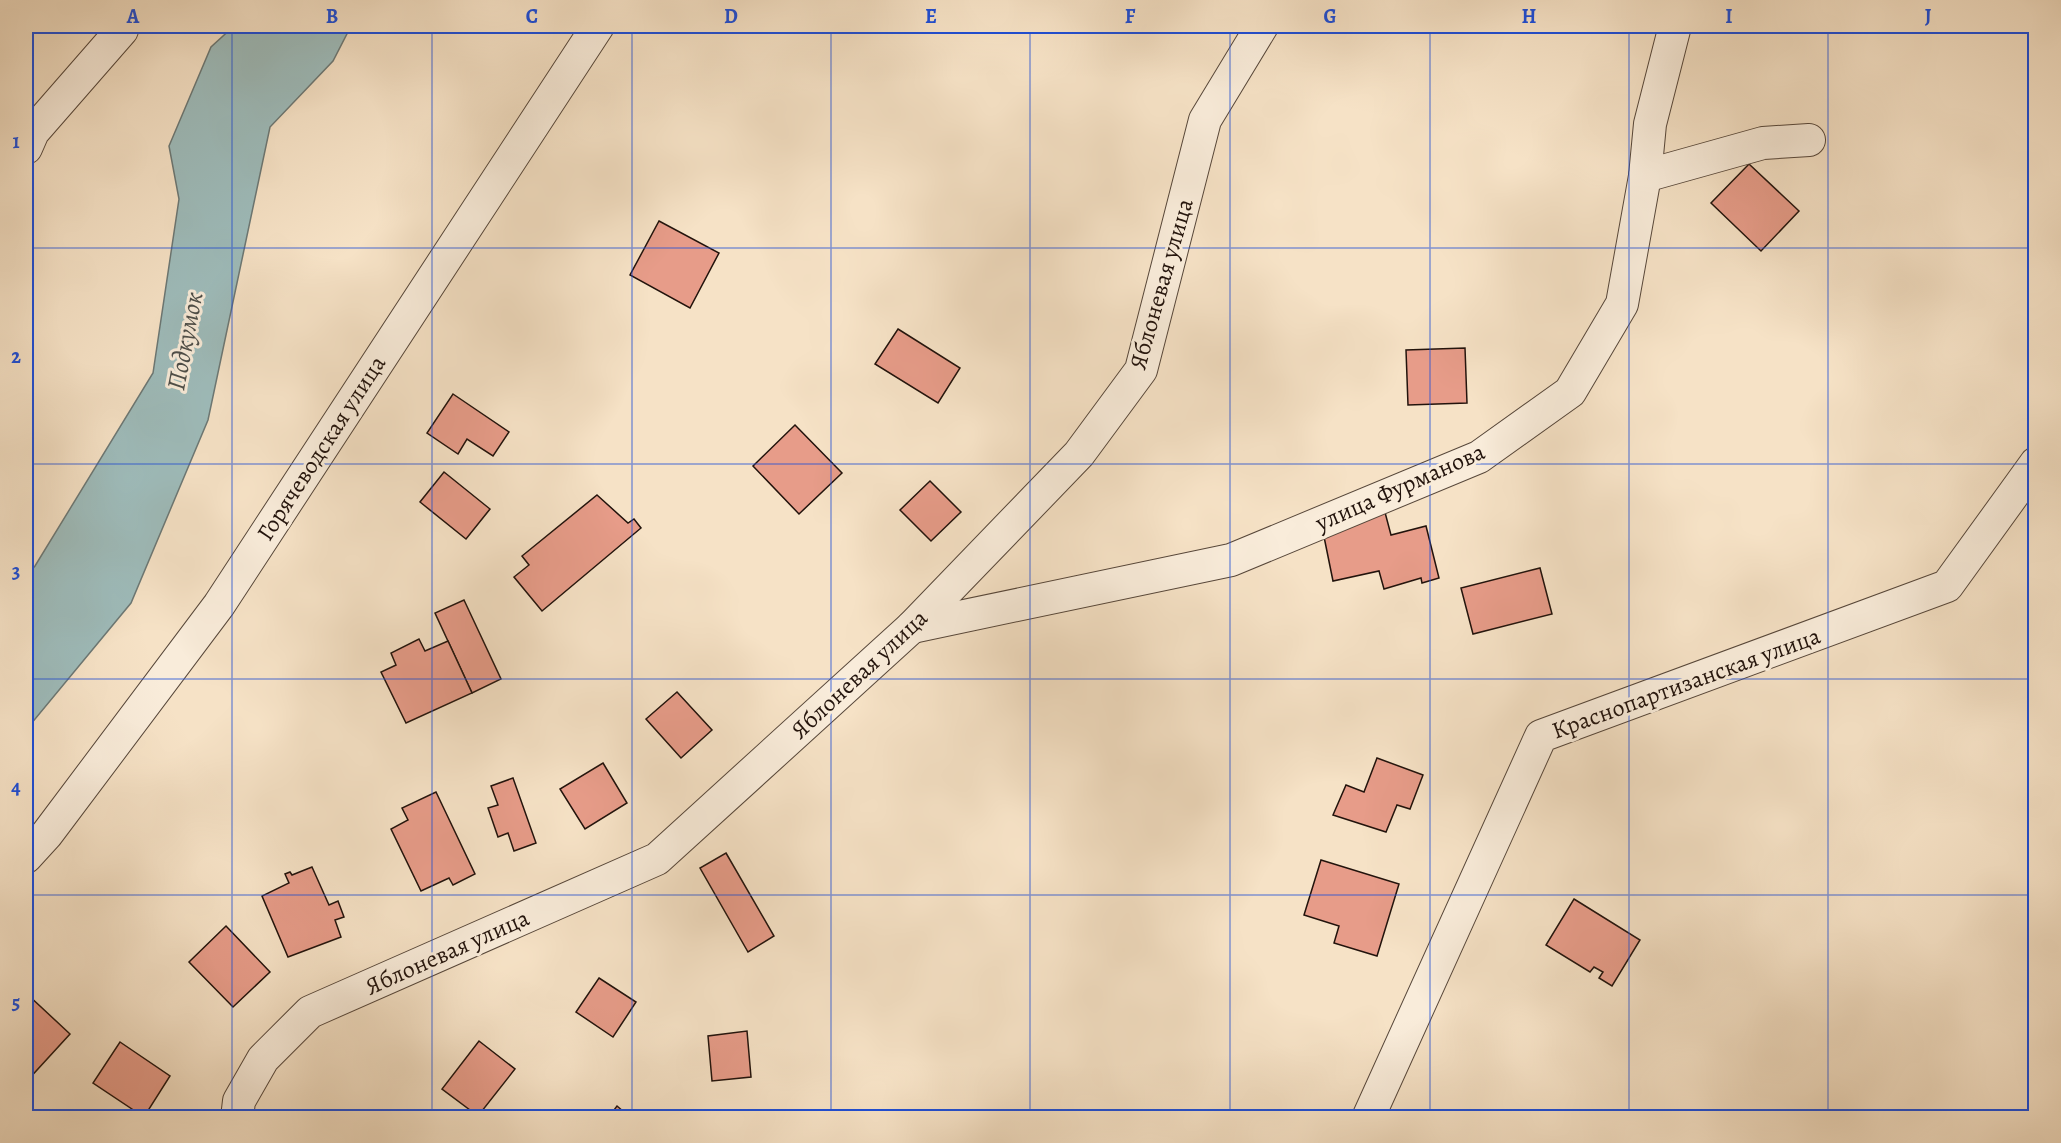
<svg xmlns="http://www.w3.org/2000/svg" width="2061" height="1143" viewBox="0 0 2061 1143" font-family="Alegreya,serif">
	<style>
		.water { fill: #9ebcbb; stroke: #6c7875; stroke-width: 1.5 }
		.building { fill: #e79c89; stroke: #22130c; stroke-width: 1.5 }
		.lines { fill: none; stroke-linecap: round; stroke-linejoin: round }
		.street-casing { stroke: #57473a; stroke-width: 34 }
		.street { stroke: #f9ecda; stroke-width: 32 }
		.grid { fill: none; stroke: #1d4ed8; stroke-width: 1.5; stroke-opacity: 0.55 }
		.labels { text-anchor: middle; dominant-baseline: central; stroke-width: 6; stroke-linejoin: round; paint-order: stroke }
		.street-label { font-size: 24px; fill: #22130c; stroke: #f9ecda }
		.water-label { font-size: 26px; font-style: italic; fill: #4d4e49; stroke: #f9ecda }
		.neatline { fill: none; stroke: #1d4ed8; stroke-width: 2 }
		.grid-label { font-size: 20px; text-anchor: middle; font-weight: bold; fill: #1d4ed8 }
	</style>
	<rect width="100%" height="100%" fill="#f6e2c6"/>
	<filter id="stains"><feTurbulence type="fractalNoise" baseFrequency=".00333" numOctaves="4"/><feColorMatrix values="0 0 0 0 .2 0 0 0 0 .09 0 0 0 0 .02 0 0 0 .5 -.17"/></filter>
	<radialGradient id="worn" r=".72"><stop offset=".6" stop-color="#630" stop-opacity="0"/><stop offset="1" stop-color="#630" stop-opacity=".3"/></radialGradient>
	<path class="water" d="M 234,26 L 351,26 L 333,61 L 270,127 L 208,420 L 131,603 L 26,730 L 26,576 L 35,566 L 153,373 L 179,199 L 169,146 L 211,47 Z"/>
	<g class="building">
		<path d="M 1749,164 L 1799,211 L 1761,251 L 1711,203 Z"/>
		<path d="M 659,221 L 719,253 L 690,308 L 630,275 Z"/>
		<path d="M 898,329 L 960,368 L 938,403 L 875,364 Z"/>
		<path d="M 1465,348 L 1467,403 L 1408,405 L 1406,350 Z"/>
		<path d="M 453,394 L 509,432 L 493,456 L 467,439 L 458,454 L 427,433 Z"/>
		<path d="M 795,425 L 842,473 L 799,514 L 753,466 Z"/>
		<path d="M 444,472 L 490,509 L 466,539 L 420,502 Z"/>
		<path d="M 930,481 L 961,512 L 931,541 L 900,510 Z"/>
		<path d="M 597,495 L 628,523 L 634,519 L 641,528 L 542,611 L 514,577 L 529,565 L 522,556 Z"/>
		<path d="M 1382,501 L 1391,535 L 1426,526 L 1439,578 L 1422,583 L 1421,578 L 1384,589 L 1379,571 L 1333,581 L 1320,517 Z"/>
		<path d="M 1540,568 L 1552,614 L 1473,634 L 1461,588 Z"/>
		<path d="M 464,600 L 501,679 L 472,693 L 435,613 Z"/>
		<path d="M 419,639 L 425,651 L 448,641 L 472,693 L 406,723 L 381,672 L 396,665 L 391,653 Z"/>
		<path d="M 677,692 L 712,730 L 681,758 L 646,719 Z"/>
		<path d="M 1377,758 L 1423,775 L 1410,809 L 1397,805 L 1386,832 L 1333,815 L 1346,785 L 1364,792 Z"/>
		<path d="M 603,763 L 627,803 L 585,829 L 560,789 Z"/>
		<path d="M 513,778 L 536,843 L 514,851 L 508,833 L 498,837 L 488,808 L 498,805 L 491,786 Z"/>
		<path d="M 436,792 L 475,874 L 453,885 L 449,878 L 421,891 L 391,829 L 408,820 L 402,808 Z"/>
		<path d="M 726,853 L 774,936 L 748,952 L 700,868 Z"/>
		<path d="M 1321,860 L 1399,884 L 1377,956 L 1334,943 L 1339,926 L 1304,915 Z"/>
		<path d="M 312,867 L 329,905 L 338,901 L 344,917 L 335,920 L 341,937 L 288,957 L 262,896 L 289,883 L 285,874 L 290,872 L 292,875 Z"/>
		<path d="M 1574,899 L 1640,940 L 1612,986 L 1599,978 L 1603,972 L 1594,967 L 1590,972 L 1546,945 Z"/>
		<path d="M 226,926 L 270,972 L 233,1007 L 189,962 Z"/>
		<path d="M 599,978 L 636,1002 L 613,1037 L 576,1012 Z"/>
		<path d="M 26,993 L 70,1034 L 26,1082 Z"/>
		<path d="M 747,1031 L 751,1077 L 712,1081 L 708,1036 Z"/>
		<path d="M 479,1041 L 515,1069 L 478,1116 L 442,1089 Z"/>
		<path d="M 120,1042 L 170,1076 L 144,1117 L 93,1083 Z"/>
		<path d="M 617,1106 L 631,1118 L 608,1118 Z"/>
	</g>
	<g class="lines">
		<defs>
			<g id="street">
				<path d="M 26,148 L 33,132 L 122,30 L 123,26"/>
				<path d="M 1645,176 L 1763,143 L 1809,140"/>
				<path d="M 912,627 L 1231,560 L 1479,457 L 1570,392 L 1622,304 L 1645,176 L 1650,124 L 1675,26"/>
				<path d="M 26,857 L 47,834 L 219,605 L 598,26"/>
				<path d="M 237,1118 L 239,1101 L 263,1059 L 310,1012 L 657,859 L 912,627 L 1079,454 L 1141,370 L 1205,120 L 1262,26"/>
				<path d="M 1368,1118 L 1541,736 L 1947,586 L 2036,463"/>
			</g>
		</defs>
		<use href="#street" class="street-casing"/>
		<use href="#street" class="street"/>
	</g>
	<path class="grid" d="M 232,26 L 232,1118M 432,26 L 432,1118M 632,26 L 632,1118M 831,26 L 831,1118M 1030,26 L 1030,1118M 1230,26 L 1230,1118M 1430,26 L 1430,1118M 1629,26 L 1629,1118M 1828,26 L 1828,1118M 26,248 L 2036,248M 26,464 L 2036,464M 26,679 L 2036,679M 26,895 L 2036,895"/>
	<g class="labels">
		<g class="street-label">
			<text transform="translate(1161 284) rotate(-74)">Яблоневая улица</text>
			<text transform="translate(321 448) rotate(-57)">Горячеводская улица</text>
			<text transform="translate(1400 487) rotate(-24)">улица Фурманова</text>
			<text transform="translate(859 674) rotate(-43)">Яблоневая улица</text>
			<text transform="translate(1686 683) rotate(-20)">Краснопартизанская улица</text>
			<text transform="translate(447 952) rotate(-24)">Яблоневая улица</text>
		</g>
		<g class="water-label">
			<text transform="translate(185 341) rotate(-79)">Подкумок</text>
		</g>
	</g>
	<rect width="2061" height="1143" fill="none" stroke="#f6e2c6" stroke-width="66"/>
	<rect x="33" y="33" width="1995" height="1077" class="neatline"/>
	<g class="grid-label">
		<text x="133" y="23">A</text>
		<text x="332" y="23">B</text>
		<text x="532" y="23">C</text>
		<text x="731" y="23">D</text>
		<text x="931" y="23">E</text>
		<text x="1130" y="23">F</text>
		<text x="1330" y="23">G</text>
		<text x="1529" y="23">H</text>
		<text x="1729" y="23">I</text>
		<text x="1928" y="23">J</text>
		<text x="16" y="148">1</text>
		<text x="16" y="363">2</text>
		<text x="16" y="578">3</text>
		<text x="16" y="794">4</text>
		<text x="16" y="1009">5</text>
	</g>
	<rect width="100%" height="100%" filter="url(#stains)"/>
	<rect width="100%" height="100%" fill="url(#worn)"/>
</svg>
